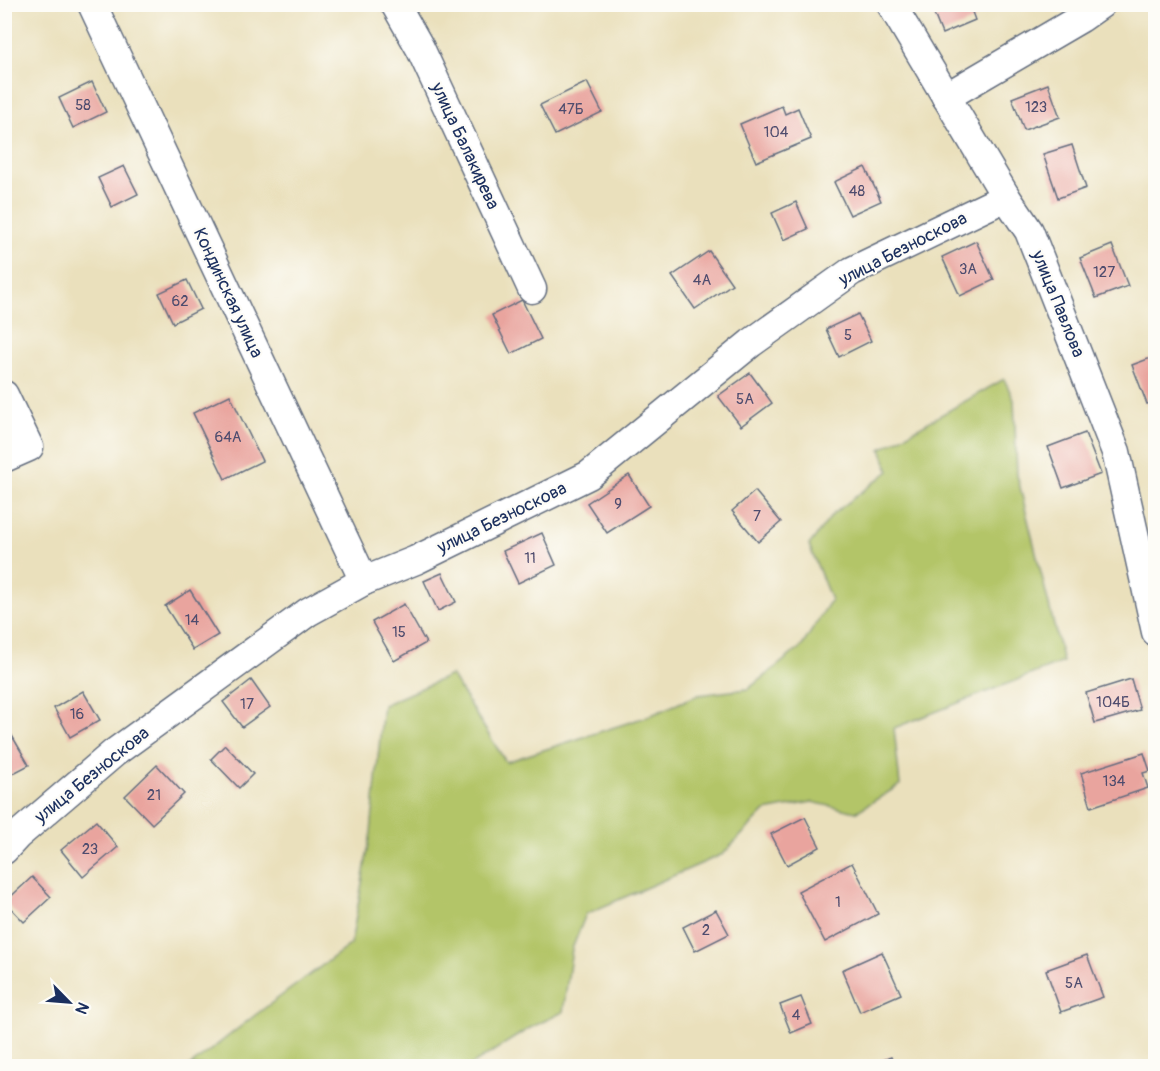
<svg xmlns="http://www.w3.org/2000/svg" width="1160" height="1071" viewBox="0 0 1160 1071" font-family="Pangolin,sans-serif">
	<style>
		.green { fill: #b3c568; stroke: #677a63; stroke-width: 1.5 }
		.building { fill: #e9a49e }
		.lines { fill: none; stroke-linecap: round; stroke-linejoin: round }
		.street-casing { stroke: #636d7f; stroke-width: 31 }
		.street { stroke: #fff; stroke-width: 28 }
		.labels { text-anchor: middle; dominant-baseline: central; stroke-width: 4.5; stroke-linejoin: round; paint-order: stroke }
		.number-label { font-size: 15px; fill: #4e4c6e }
		.street-label { font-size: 18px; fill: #1b2f5e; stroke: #fdfcf7 }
	</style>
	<rect width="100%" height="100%" fill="#fdfcf7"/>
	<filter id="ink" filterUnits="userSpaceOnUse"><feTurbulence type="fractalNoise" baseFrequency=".0167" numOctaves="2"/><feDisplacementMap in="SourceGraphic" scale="12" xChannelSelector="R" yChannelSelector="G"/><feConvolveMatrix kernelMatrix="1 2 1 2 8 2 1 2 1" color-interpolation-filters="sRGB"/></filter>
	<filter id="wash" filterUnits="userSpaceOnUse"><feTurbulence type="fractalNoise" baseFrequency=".008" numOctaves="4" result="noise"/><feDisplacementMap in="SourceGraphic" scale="24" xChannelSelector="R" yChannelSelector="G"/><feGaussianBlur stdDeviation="1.35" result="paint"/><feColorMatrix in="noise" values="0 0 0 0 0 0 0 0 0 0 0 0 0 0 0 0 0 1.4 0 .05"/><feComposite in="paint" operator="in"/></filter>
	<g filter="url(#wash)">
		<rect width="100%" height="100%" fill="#eae0bc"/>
		<path class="green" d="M 1004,379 L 1014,400 L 1017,475 L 1063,662 L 894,728 L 900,785 L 856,812 L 812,802 L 765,811 L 723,854 L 586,914 L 572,949 L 563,1012 L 528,1029 L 470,1066 L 190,1066 L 254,1016 L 351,944 L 371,833 L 383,705 L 451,675 L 506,762 L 649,716 L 698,695 L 748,689 L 802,646 L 831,600 L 809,545 L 833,514 L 889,471 L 881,449 Z"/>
		<g id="blocks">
			<g class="building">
				<path d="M 930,4 L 969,4 L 975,20 L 942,34 Z"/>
				<path d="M 92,82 L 106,112 L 73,128 L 59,98 Z"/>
				<path d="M 587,82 L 602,112 L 555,135 L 540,105 Z"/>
				<path d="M 1048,84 L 1060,117 L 1024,130 L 1012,98 Z"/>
				<path d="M 782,106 L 785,114 L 798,108 L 811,139 L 756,162 L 740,124 Z"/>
				<path d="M 1072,145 L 1086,188 L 1058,198 L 1043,154 Z"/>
				<path d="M 124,166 L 138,194 L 112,207 L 98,178 Z"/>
				<path d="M 865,167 L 881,201 L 850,215 L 834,182 Z"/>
				<path d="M 796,202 L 808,229 L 784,240 L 772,213 Z"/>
				<path d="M 976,241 L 994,280 L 960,296 L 942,257 Z"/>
				<path d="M 1112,245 L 1128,286 L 1096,298 L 1080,258 Z"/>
				<path d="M 709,251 L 732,284 L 695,309 L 672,276 Z"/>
				<path d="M 187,280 L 201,309 L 173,323 L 159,293 Z"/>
				<path d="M 522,300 L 541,339 L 511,354 L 492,315 Z"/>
				<path d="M 858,314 L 871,341 L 839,357 L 826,329 Z"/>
				<path d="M 1156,356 L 1156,401 L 1147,404 L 1132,365 Z"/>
				<path d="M 750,373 L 772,403 L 741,426 L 718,396 Z"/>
				<path d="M 230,395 L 262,461 L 225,479 L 193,413 Z"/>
				<path d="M 1085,433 L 1101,474 L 1063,488 L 1048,447 Z"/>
				<path d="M 629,475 L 649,506 L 607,533 L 587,503 Z"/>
				<path d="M 755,491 L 781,522 L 758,542 L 732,511 Z"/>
				<path d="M 542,533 L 556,565 L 518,583 L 503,551 Z"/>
				<path d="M 442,573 L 456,602 L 438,611 L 424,581 Z"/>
				<path d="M 190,590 L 218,635 L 193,650 L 165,606 Z"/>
				<path d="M 404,604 L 426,643 L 394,661 L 372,622 Z"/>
				<path d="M 1131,679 L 1140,710 L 1095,723 L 1086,693 Z"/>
				<path d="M 251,680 L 270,707 L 242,727 L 223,702 Z"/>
				<path d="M 83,691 L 100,720 L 70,737 L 54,708 Z"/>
				<path d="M 4,722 L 29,765 L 4,778 Z"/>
				<path d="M 225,745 L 253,774 L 239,788 L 211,759 Z"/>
				<path d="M 1144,753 L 1150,771 L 1143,773 L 1148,788 L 1091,807 L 1081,773 Z"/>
				<path d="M 157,765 L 184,794 L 152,824 L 125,796 Z"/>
				<path d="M 805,817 L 820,847 L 787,865 L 771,834 Z"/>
				<path d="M 96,821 L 118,847 L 83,877 L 61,850 Z"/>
				<path d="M 852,863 L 878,914 L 825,942 L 798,891 Z"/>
				<path d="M 32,877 L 51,897 L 24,922 L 5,902 Z"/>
				<path d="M 716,910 L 729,934 L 695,951 L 683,927 Z"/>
				<path d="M 882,952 L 901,994 L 860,1012 L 842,970 Z"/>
				<path d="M 1087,955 L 1103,997 L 1061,1012 L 1046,970 Z"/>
				<path d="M 801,997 L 812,1024 L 791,1033 L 780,1005 Z"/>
				<path d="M 891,1057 L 895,1066 L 867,1066 Z"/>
			</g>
		</g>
	</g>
	<g filter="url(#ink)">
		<use href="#blocks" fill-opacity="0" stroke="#636d7f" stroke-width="1.5"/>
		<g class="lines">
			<defs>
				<g id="street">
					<path d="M 92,4 L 364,581"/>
					<path d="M 395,4 L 420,48 L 532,289"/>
					<path d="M 891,4 L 1006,197 L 1029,231 L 1116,452 L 1156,632"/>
					<path d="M 946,97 L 1081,18 L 1101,4"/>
					<path d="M 4,395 L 29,447 L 4,458"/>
					<path d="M 4,850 L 18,835 L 114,753 L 308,612 L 364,581 L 416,560 L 589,475 L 751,343 L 852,271 L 1006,197"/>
				</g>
			</defs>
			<use href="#street" class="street-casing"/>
			<use href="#street" class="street"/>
		</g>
	</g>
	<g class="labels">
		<g class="number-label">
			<text x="83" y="105">58</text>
			<text x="1036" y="107">123</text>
			<text x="571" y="109">47Б</text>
			<text x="776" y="132">104</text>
			<text x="857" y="191">48</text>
			<text x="968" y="269">3А</text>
			<text x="1104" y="272">127</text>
			<text x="702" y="280">4А</text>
			<text x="180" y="301">62</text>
			<text x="848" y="335">5</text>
			<text x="745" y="399">5А</text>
			<text x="228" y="437">64А</text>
			<text x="618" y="504">9</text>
			<text x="757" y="516">7</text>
			<text x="530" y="558">11</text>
			<text x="192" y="620">14</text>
			<text x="399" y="632">15</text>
			<text x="1113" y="702">104Б</text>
			<text x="247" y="704">17</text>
			<text x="77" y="714">16</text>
			<text x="1114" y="781">134</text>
			<text x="154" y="795">21</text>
			<text x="90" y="849">23</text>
			<text x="838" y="902">1</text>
			<text x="706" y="930">2</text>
			<text x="1074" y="983">5А</text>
			<text x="796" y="1015">4</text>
		</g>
		<g class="street-label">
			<text transform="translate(465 146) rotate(65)">улица Балакирева</text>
			<text transform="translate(903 249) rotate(-27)">улица Безноскова</text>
			<text transform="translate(228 293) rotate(65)">Кондинская улица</text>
			<text transform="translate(1058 304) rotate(68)">улица Павлова</text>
			<text transform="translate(502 518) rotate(-26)">улица Безноскова</text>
			<text transform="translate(92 775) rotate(-39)">улица Безноскова</text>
		</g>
	</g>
	<rect width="1160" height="1071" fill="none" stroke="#fdfcf7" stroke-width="24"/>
	<g transform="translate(69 1002) rotate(115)" stroke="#fdfcf7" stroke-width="4.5" paint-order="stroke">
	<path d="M0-4.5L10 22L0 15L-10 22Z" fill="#1b2f5e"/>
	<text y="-9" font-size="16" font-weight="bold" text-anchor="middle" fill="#1b2f5e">N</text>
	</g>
</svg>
